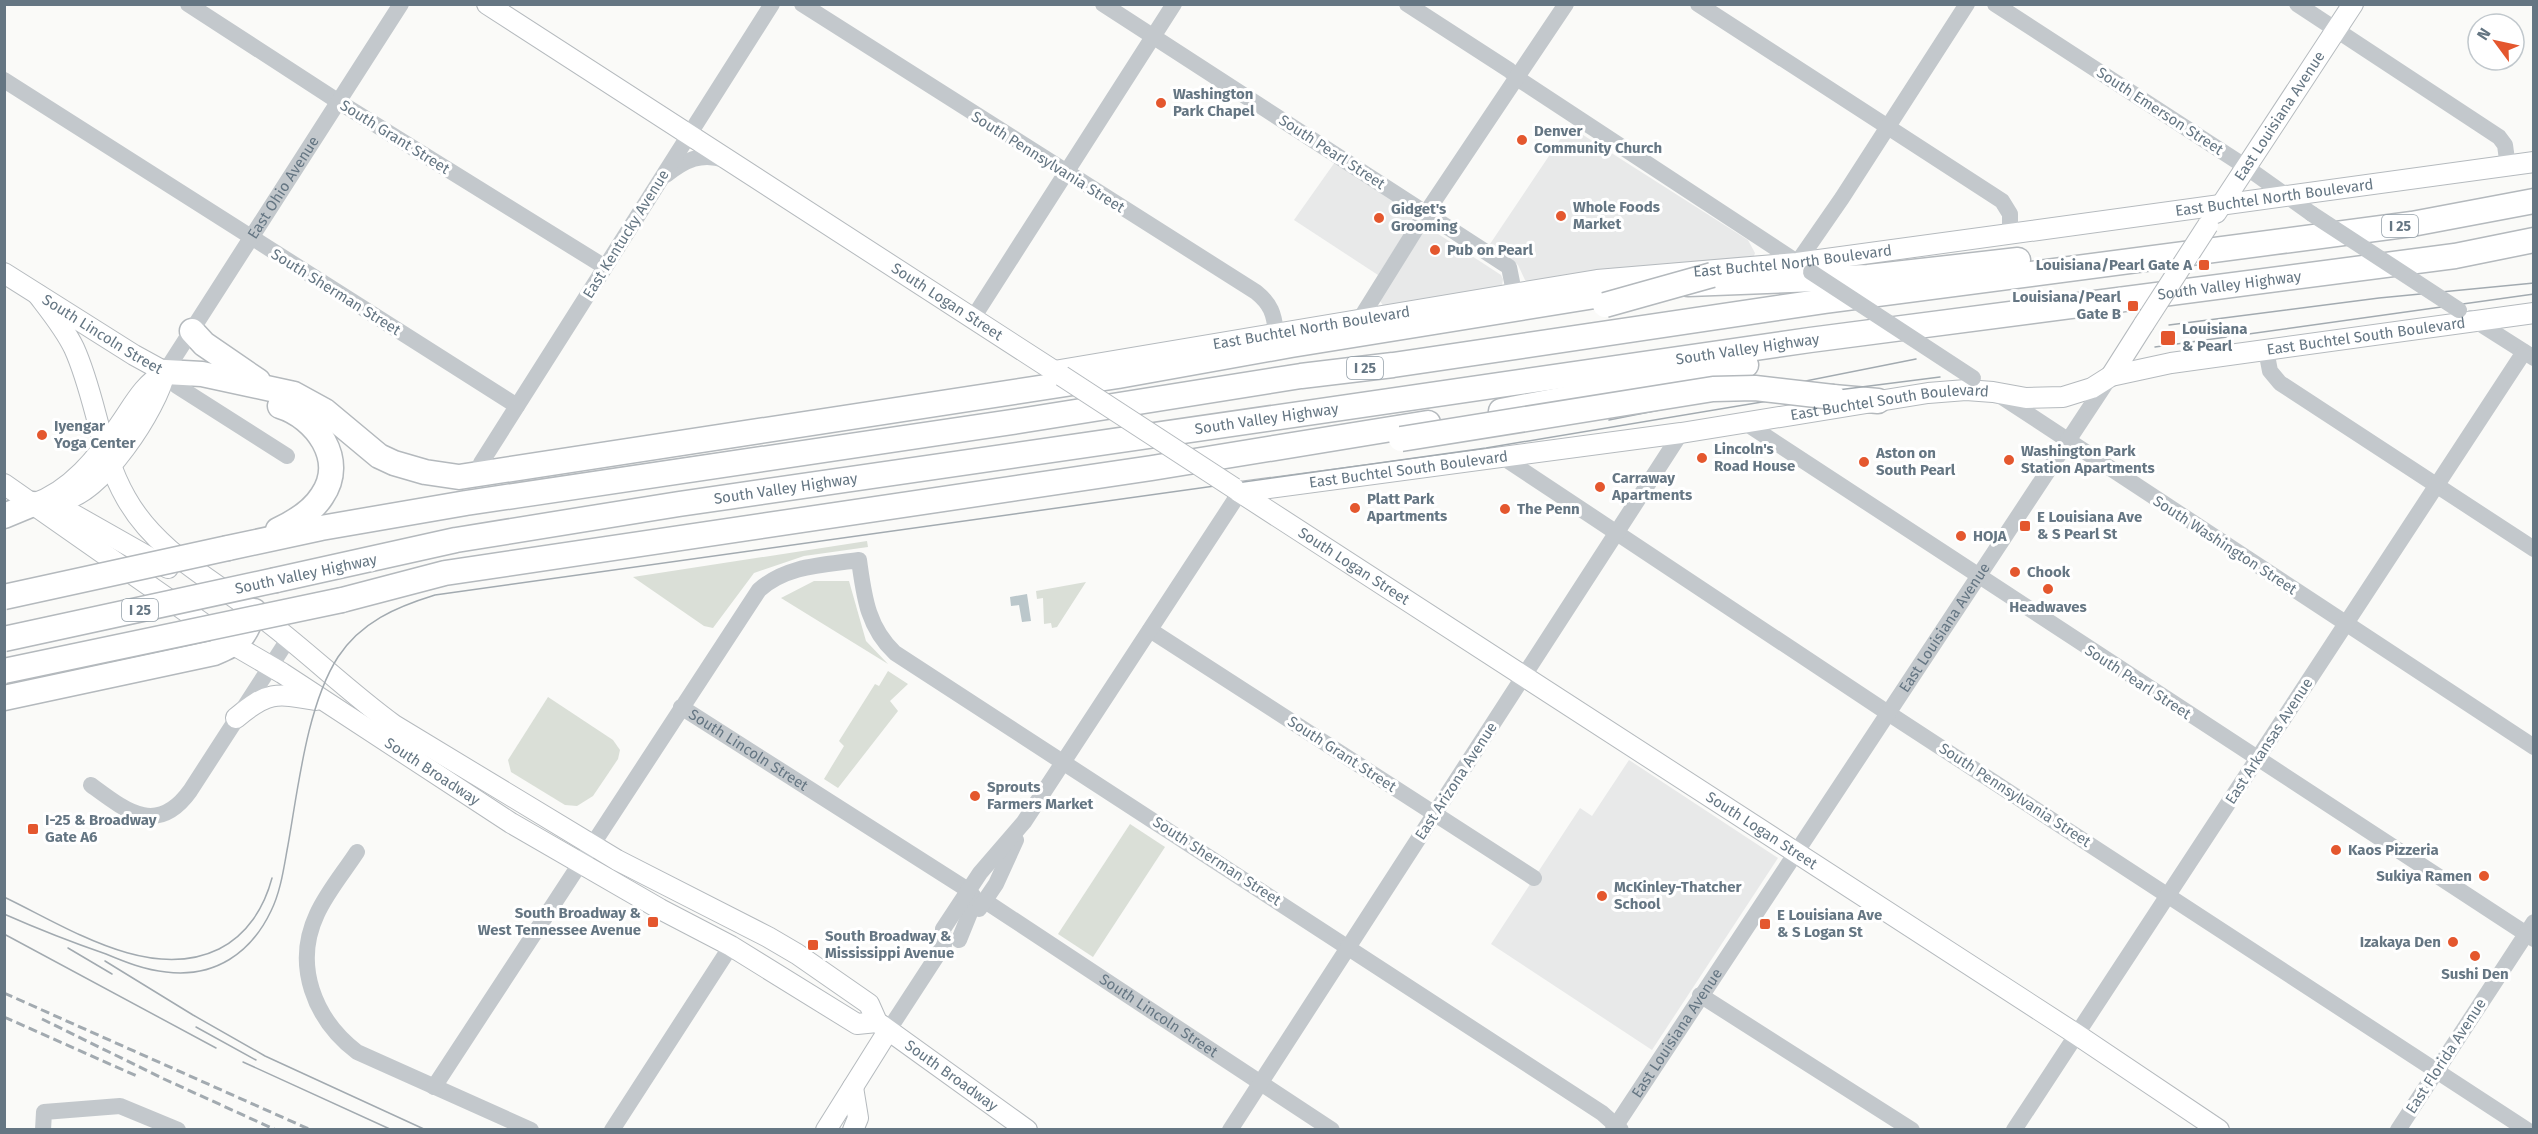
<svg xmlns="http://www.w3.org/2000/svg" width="2538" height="1134" viewBox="0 0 2538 1134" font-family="'Fira Sans',sans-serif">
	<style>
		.built { fill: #e8e9e9 }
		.green { fill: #dadfd7 }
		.water { fill: #bbc7cb }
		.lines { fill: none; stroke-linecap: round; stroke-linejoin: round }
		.major-casing { stroke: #b5babe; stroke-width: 22 }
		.highway-casing { stroke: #b4b9bd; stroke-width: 27 }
		.minor { stroke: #c3c8cc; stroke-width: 16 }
		.major { stroke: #fff; stroke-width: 20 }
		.highway { stroke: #fff; stroke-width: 24 }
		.tram { stroke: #a2aab0; stroke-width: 1.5 }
		.rail { stroke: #a2aab0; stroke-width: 3; stroke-dasharray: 9 4.5; stroke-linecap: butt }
		.major-bridge-casing { stroke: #b5babe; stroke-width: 22; stroke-linecap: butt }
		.highway-bridge-casing { stroke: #b4b9bd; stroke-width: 27; stroke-linecap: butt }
		.minor-bridge { stroke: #c3c8cc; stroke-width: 16 }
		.major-bridge { stroke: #fff; stroke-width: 20 }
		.highway-bridge { stroke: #fff; stroke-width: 24 }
		.poi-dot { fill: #e4572e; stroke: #fff; stroke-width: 2 }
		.labels { text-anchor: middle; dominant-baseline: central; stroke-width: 6; stroke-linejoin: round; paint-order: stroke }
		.shield { fill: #fff; stroke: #939fa8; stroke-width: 1.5 }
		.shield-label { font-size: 14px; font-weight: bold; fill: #657683 }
		.poi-label { font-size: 15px; font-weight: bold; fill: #657683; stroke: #fff; text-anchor: start }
		.street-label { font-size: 15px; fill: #657683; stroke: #fff }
	</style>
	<rect width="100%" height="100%" fill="#fafaf8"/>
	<g class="built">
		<path d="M 1569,126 L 1748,240 L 1755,253 L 1753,259 L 1531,283 L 1525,280 L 1518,265 L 1490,244 Z"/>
		<path d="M 1335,162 L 1408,210 L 1412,217 L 1413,220 L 1378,275 L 1294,220 Z"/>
		<path d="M 1428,230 L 1432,230 L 1501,275 L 1503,279 L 1502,286 L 1384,307 L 1380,301 L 1381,297 L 1423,233 Z"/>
		<path d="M 1629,760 L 1778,858 L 1652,1050 L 1491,944 L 1580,808 L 1592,816 Z"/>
	</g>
	<g class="green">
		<path d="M 867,541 L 868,547 L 804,556 L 754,573 L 713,628 L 704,626 L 633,577 Z"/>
		<path d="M 814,581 L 849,581 L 866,641 L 888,664 L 781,598 Z"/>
		<path d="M 1086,582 L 1057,627 L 1052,628 L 1051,623 L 1044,624 L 1043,598 L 1037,599 L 1036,591 Z"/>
		<path d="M 888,671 L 908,684 L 890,701 L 898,711 L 838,788 L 824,779 L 844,746 L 839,741 L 875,684 L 879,686 Z"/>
		<path d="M 548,697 L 613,740 L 620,750 L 618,759 L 593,796 L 577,806 L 565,805 L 511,772 L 508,760 Z"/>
		<path d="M 1130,824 L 1165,847 L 1093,957 L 1058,934 Z"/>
	</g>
	<path class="water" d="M 1027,594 L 1031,621 L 1022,622 L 1019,605 L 1011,606 L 1010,597 Z"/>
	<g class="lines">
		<defs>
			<g id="major">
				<path id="s5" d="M 487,4 L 1062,376"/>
				<path id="s6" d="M 2216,213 L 2353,4"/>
				<path id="s7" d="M 4,273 L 134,355 L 165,372"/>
				<path id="s8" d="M 38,295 C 51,312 65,329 74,348 C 96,396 99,451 126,498 C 158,555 218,582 268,622 C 311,655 350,693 394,725 L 617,860 L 768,937 L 797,954 L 869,1004 L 877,1022 L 1027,1130"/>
				<path id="s9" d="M 1054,371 L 1597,280 L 1797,263 L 2534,162"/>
				<path d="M 2111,376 L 2144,324"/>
				<path id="s10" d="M 4,484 L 234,645 L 282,673 L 511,823 L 660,909 L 731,946 L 857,1024 L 877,1022"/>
				<path id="s11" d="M 1238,491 L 2076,1034 L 2219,1130"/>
				<path id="s12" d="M 1240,492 L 1681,433 L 1928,393 L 1966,390 L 1993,392 L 2026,398 L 2063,397 L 2092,388 L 2111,376 L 2171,363 L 2534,313"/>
				<path d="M 61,500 C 100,497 158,407 165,372"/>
				<path d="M 33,504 C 71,491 98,457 120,424 C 134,404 143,385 165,372"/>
				<path d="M 39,505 L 71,513 L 168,568"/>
				<path d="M 236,718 C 268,691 276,693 316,700"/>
				<path d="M 826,1130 L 888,1031"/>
				<path d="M 853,1130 L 858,1118 L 853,1087"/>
			</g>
			<g id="highway">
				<path d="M 1688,284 L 1868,277 L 2018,260"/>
				<path d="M 192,331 L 204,344 L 258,381"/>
				<path d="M 165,372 L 202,374 L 294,394 L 325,411 L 379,456 L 394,463 L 425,472 L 459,477 L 1118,376 L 1291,345 L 1632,290"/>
				<path d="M 1833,397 L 1878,401"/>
				<path d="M 1501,411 L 1746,365"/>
				<path d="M 4,516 L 33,504"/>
				<path d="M 278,530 C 295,522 312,512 322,496 C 347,460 316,417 280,406"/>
				<path d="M 228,548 L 321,528 L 466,503 L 1025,420 L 1301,376 L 1393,365 L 1825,301 L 2412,224 L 2534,201"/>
				<path id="s13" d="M 276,580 L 456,540 L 679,504 L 1810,340 L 2455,256 L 2534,240"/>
				<path d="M 342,600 L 445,573 L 1152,468 L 1428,423"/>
				<path d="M 4,698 L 214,653 C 240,642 245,638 254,611"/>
			</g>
		</defs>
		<use href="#major" class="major-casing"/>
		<use href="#highway" class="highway-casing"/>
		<g class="minor">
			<path d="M 188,4 L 339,102 L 605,267"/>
			<path d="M 802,4 L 1256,292 C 1271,304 1274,314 1276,332"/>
			<path d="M 1103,4 L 1509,267 L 1514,292"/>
			<path d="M 1407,4 L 1509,70 L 1523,82 L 1803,266"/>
			<path d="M 1698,4 L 2002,201 L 2010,214 L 2010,232"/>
			<path d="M 1995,4 L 2246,167 L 2312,214"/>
			<path d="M 2297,4 L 2499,137 L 2505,145 L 2508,167"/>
			<path d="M 4,80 L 517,406"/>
			<path d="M 666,175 C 685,160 701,152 725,160"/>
			<path d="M 1797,263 L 1842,198 L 1967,4"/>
			<path d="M 973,318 L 1174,4"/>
			<path d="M 2471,318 L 2534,358"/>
			<path d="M 1360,319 L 1426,213 L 1566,4"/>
			<path d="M 2266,350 L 2270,371 L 2280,383 L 2534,549"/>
			<path d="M 1996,393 L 2534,747"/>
			<path d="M 1744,422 L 2534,939"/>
			<path id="s1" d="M 287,456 L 177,386 L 165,372 L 401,4"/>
			<path d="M 1504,458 L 1888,713 L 2527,1130"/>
			<path d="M 481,463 L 772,4"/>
			<path d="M 1150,630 L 1534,878"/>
			<path id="s2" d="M 681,707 L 968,890 L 974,897 L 974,903 L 959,940"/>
			<path d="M 91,785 C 125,810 157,837 190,791 L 289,638"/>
			<path d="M 357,852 C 344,872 327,892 317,914 C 293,965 314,1019 357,1052 L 531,1130"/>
			<path id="s3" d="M 985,901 L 1332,1130"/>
			<path d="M 979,909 L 996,884 L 1016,840"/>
			<path d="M 1700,995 L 1912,1130"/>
			<path d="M 888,1031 L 944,945 L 943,929 L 980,873 L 1024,822 L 1240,492"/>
			<path d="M 434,1087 L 759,590 C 787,565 824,565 859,560 C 864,595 867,627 895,653 L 1602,1113 L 1621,1130"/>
			<path d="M 43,1130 L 44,1112 L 120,1106 L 178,1130"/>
			<path d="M 612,1130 L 731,946"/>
			<path d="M 1230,1130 L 1681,433"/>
			<path id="s4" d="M 1613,1130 L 2110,377"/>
			<path d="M 2014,1130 L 2524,352"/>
			<path d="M 2398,1130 L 2534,922"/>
		</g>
		<use href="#major" class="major"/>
		<use href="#highway" class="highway"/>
		<g class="tram">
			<path d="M 2169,325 L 2379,298 L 2534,283"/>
			<path d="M 2155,347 L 2534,294"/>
			<path d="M 1609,420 L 1916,359"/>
			<path d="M 4,897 C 67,927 150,983 219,949 C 247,935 264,908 272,878"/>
			<path d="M 4,914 C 38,929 71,942 106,954 C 125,962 145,970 166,972 C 215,978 251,953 271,911 C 281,891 284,866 288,845 C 298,789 307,705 338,657 C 361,622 396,607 435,595 L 1486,448 L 1822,392 L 1940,377"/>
			<path d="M 4,934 L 216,1048"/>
			<path d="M 68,948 L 112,974"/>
			<path d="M 105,961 L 193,1015 L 265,1056 L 426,1130"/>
			<path d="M 196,1027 L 256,1060"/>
			<path d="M 243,1062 L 392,1130"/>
		</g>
		<g class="rail">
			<path d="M 4,993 L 311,1130"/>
			<path d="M 4,1017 L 139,1077"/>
			<path d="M 42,1019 L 164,1079 L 276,1130"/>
		</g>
		<defs>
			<g id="major-bridge">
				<path d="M 2144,324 L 2208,225"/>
				<path d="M 1062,376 L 1234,488"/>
			</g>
			<g id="highway-bridge">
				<path d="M 1605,305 L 1712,275"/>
				<path d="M 1401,439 L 1713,389 L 1755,388 L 1833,397"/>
				<path d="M 4,597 L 228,548"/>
				<path d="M 4,639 L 276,580"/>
				<path d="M 4,671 L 342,600"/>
			</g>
		</defs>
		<use href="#major-bridge" class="major-bridge-casing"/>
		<use href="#highway-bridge" class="highway-bridge-casing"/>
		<g class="minor-bridge">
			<path d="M 2312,214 L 2459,310"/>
			<path d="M 1811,272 L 1973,378"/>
		</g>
		<use href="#major-bridge" class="major-bridge"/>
		<use href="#highway-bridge" class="highway-bridge"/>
	</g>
	<g class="poi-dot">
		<circle cx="1161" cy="103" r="6"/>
		<circle cx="1522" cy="140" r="6"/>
		<circle cx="1561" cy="216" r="6"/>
		<circle cx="1379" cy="218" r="6"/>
		<circle cx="1435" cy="250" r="6"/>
		<rect x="2198" y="259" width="12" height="12" rx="3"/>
		<rect x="2127" y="300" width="12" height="12" rx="3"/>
		<rect x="2160" y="330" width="16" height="16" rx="3"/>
		<circle cx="42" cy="435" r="6"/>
		<circle cx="1702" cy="458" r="6"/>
		<circle cx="2009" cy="460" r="6"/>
		<circle cx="1864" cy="462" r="6"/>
		<circle cx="1600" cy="487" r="6"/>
		<circle cx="1355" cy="508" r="6"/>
		<circle cx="1505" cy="509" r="6"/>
		<rect x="2019" y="520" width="12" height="12" rx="3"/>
		<circle cx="1961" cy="536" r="6"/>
		<circle cx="2015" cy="572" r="6"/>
		<circle cx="2048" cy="589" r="6"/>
		<circle cx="975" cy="796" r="6"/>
		<rect x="27" y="823" width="12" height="12" rx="3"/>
		<circle cx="2336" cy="850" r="6"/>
		<circle cx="2484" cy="876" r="6"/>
		<circle cx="1602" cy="896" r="6"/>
		<rect x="647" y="916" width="12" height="12" rx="3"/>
		<rect x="1759" y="918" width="12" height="12" rx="3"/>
		<circle cx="2453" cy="942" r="6"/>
		<rect x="807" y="939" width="12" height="12" rx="3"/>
		<circle cx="2475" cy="956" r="6"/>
	</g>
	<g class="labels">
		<g class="shield">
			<rect x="2382" y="215" width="36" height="22" rx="4.5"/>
			<rect x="1347" y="357" width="36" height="22" rx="4.5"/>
			<rect x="122" y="599" width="36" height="22" rx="4.5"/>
		</g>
		<g class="shield-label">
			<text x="2400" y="226">I 25</text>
			<text x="1365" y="368">I 25</text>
			<text x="140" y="610">I 25</text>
		</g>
		<g class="poi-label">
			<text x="1173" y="94">Washington<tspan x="1173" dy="17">Park Chapel</tspan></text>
			<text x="1534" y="131">Denver<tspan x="1534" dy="17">Community Church</tspan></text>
			<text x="1573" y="207">Whole Foods<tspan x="1573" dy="17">Market</tspan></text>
			<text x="1391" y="209">Gidget's<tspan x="1391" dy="17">Grooming</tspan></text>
			<text x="1447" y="250">Pub on Pearl</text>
			<text x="2192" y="265" text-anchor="end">Louisiana/Pearl Gate A</text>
			<text x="2121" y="297" text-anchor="end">Louisiana/Pearl<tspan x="2121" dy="17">Gate B</tspan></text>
			<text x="2182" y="329">Louisiana<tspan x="2182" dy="17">&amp; Pearl</tspan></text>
			<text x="54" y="426">Iyengar<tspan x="54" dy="17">Yoga Center</tspan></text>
			<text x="1714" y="449">Lincoln's<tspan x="1714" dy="17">Road House</tspan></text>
			<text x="2021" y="451">Washington Park<tspan x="2021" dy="17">Station Apartments</tspan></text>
			<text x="1876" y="453">Aston on<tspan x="1876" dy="17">South Pearl</tspan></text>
			<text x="1612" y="478">Carraway<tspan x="1612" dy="17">Apartments</tspan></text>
			<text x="1367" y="499">Platt Park<tspan x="1367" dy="17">Apartments</tspan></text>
			<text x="1517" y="509">The Penn</text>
			<text x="2037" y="517">E Louisiana Ave<tspan x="2037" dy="17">&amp; S Pearl St</tspan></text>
			<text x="1973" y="536">HOJA</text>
			<text x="2027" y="572">Chook</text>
			<text x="2048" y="607" text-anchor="middle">Headwaves</text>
			<text x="987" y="787">Sprouts<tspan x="987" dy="17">Farmers Market</tspan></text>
			<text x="45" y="820">I-25 &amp; Broadway<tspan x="45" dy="17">Gate A6</tspan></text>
			<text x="2348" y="850">Kaos Pizzeria</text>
			<text x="2472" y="876" text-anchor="end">Sukiya Ramen</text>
			<text x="1614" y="887">McKinley-Thatcher<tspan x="1614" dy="17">School</tspan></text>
			<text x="641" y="913" text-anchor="end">South Broadway &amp;<tspan x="641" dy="17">West Tennessee Avenue</tspan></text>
			<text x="1777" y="915">E Louisiana Ave<tspan x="1777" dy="17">&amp; S Logan St</tspan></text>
			<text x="825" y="936">South Broadway &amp;<tspan x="825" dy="17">Mississippi Avenue</tspan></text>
			<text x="2441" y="942" text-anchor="end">Izakaya Den</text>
			<text x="2475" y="974" text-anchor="middle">Sushi Den</text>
		</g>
		<g class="street-label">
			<text transform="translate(2160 111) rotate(33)">South Emerson Street</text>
			<text stroke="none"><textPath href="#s6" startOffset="116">East Louisiana Avenue</textPath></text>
			<text transform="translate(395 137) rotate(32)">South Grant Street</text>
			<text transform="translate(1332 152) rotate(33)">South Pearl Street</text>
			<text transform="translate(1048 162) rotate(32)">South Pennsylvania Street</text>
			<text stroke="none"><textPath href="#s1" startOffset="368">East Ohio Avenue</textPath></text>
			<text stroke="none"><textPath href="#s9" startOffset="1233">East Buchtel North Boulevard</textPath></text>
			<text transform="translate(626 234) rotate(-58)">East Kentucky Avenue</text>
			<text stroke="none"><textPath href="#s9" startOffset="747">East Buchtel North Boulevard</textPath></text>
			<text stroke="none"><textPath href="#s13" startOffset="1976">South Valley Highway</textPath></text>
			<text transform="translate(336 292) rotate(32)">South Sherman Street</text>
			<text stroke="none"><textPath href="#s5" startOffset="548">South Logan Street</textPath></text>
			<text stroke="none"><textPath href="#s9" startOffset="261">East Buchtel North Boulevard</textPath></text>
			<text stroke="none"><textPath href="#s7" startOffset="116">South Lincoln Street</textPath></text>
			<text stroke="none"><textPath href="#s12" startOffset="1142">East Buchtel South Boulevard</textPath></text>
			<text stroke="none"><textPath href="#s13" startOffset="1490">South Valley Highway</textPath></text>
			<text stroke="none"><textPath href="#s12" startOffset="656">East Buchtel South Boulevard</textPath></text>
			<text stroke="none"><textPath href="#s13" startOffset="1004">South Valley Highway</textPath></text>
			<text stroke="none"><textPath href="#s12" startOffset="170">East Buchtel South Boulevard</textPath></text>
			<text stroke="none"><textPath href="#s13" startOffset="518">South Valley Highway</textPath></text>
			<text transform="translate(2225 545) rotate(33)">South Washington Street</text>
			<text stroke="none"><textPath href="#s11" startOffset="138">South Logan Street</textPath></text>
			<text transform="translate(306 574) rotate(-12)">South Valley Highway</text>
			<text stroke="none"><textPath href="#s4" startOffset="602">East Louisiana Avenue</textPath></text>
			<text transform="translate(2138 682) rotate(33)">South Pearl Street</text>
			<text transform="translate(2269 741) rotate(-57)">East Arkansas Avenue</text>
			<text stroke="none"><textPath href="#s2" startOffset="80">South Lincoln Street</textPath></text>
			<text transform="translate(1342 754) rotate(33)">South Grant Street</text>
			<text stroke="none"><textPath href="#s10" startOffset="516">South Broadway</textPath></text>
			<text transform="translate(1456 781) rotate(-57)">East Arizona Avenue</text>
			<text transform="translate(2015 795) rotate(33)">South Pennsylvania Street</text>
			<text stroke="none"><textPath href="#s11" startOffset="624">South Logan Street</textPath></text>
			<text transform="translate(1217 861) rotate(33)">South Sherman Street</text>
			<text stroke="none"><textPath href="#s3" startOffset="208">South Lincoln Street</textPath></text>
			<text stroke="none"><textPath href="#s4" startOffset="116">East Louisiana Avenue</textPath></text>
			<text transform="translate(2446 1056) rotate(-57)">East Florida Avenue</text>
			<text stroke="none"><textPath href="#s8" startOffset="1239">South Broadway</textPath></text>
		</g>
	</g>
	<rect width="2538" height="1134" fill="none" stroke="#657683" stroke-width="12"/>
	<g transform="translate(2496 42) rotate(303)"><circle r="28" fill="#ffffff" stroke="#c1c8cd" stroke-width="1.5"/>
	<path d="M0-4.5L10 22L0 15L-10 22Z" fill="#e4572e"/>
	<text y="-9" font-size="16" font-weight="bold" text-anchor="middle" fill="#657683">N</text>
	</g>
</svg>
